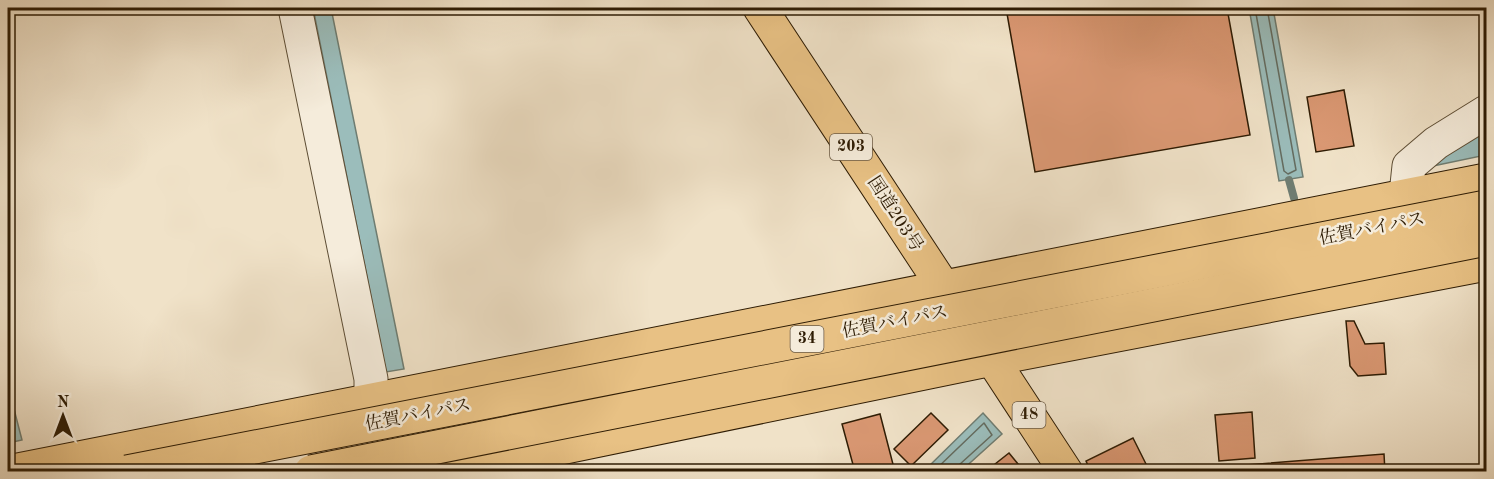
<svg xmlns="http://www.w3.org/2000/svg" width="1494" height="479" viewBox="0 0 1494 479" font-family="'Old Standard TT','Noto Serif JP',serif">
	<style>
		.water { fill: #9bbdbb; stroke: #6f7d72; stroke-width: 1.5 }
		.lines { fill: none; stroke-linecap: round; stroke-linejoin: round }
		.shore { stroke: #646c60; stroke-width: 1.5 }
		.stream { stroke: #6f7d72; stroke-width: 8 }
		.building { fill: #da9873; stroke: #2e1c04; stroke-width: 1.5 }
		.minor-casing { stroke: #5e4e35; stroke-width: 35 }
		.major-casing { stroke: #2e1c04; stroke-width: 35 }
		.highway-casing { stroke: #2e1c04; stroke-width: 35 }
		.minor { stroke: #f5ecdb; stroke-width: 33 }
		.major { stroke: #e8c184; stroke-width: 33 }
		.highway { stroke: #e8c184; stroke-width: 33 }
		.highway-bridge-casing { stroke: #2e1c04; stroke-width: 35; stroke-linecap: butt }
		.highway-bridge { stroke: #e8c184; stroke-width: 33 }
		.labels { text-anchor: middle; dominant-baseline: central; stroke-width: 5; stroke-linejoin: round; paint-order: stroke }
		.shield { fill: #f5ecdb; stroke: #6a5a44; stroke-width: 1.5 }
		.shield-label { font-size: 16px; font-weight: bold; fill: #2e1c04 }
		.street-label { font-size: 18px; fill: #2e1c04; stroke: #f5ecdb }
	</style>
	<rect width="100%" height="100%" fill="#f0e2c8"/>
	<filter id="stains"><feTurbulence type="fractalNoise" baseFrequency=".00333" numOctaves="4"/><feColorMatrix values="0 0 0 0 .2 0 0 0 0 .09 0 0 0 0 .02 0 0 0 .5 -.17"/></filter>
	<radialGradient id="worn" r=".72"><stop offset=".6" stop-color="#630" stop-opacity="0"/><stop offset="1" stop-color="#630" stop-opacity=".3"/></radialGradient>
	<g class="water">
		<path d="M 313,8 L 331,8 L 404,369 L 386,372 Z"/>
		<path d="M 1249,8 L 1273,8 L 1303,177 L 1279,181 Z"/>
		<path d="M 1486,124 L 1486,155 L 1433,166 Z"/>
		<path d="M 8,386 L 22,440 L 8,443 Z"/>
		<path d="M 983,413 L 1002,434 L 961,471 L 924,471 Z"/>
	</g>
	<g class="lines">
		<g class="shore">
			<path d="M 1255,8 L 1284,171 L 1288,174 L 1296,170 L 1267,8"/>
			<path d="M 933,472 L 984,423 L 992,435 L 959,465 L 957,472"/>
		</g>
		<path class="stream" d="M 1289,180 L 1294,198"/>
	</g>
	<g class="building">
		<path d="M 1006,8 L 1227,8 L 1250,135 L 1035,172 Z"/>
		<path d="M 1344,90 L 1354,146 L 1316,152 L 1307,97 Z"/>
		<path d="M 1346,321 L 1354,321 L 1365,344 L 1384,343 L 1386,374 L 1358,376 L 1350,366 Z"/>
		<path d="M 1252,412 L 1255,458 L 1219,461 L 1215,415 Z"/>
		<path d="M 931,413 L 948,430 L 911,466 L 894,449 Z"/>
		<path d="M 880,414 L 895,472 L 855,472 L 842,424 Z"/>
		<path d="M 1133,438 L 1149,470 L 1091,472 L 1086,461 Z"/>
		<path d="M 1009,453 L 1018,464 L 1009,472 L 985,472 Z"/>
		<path d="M 1384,454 L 1385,472 L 1220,472 L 1220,467 Z"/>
	</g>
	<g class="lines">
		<defs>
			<g id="minor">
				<path d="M 295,8 L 371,379 L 371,402"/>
				<path d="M 1406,194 L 1409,166 L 1436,143 L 1486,112"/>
			</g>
			<path id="major" d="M 992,359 L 1066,472"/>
			<g id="highway">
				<path d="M 760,8 L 954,303"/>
				<path d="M 8,472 L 1486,180"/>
				<path d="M 444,472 L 992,359 L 1486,264"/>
			</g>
		</defs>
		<use href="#minor" class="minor-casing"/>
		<use href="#major" class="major-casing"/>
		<use href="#highway" class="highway-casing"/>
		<use href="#minor" class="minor"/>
		<use href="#major" class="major"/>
		<use href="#highway" class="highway"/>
		<defs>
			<g id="highway-bridge">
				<path d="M 127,472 L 1486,207"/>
				<path d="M 311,472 L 1486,239"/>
			</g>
		</defs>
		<use href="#highway-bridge" class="highway-bridge-casing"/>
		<use href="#highway-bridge" class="highway-bridge"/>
	</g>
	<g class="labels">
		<g class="shield">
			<rect x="830" y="134" width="42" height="26" rx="4.5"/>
			<rect x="790.5" y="326" width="33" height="26" rx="4.5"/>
			<rect x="1012.5" y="402" width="33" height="26" rx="4.5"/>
		</g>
		<g class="shield-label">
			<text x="851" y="147">203</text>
			<text x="807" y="339">34</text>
			<text x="1029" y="415">48</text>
		</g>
		<g class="street-label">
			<text transform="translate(895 214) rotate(57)">国道203号</text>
			<text transform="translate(1372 229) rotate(-11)">佐賀バイパス</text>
			<text transform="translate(895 322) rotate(-11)">佐賀バイパス</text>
			<text transform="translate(418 415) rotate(-11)">佐賀バイパス</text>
		</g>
	</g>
	<rect width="1494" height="479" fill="none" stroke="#f0e2c8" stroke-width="30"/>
	<rect x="9" y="9" width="1476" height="461" fill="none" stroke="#2e1c04" stroke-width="3"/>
	<rect x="15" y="15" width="1464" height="449" fill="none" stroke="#2e1c04" stroke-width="1.5"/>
	<g transform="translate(63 416)" stroke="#f5ecdb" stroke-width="4.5" paint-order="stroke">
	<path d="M0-4.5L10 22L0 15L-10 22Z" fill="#2e1c04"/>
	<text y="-9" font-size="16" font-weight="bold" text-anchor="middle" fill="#2e1c04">N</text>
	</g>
	<rect width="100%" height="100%" filter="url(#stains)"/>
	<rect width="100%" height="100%" fill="url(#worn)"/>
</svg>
